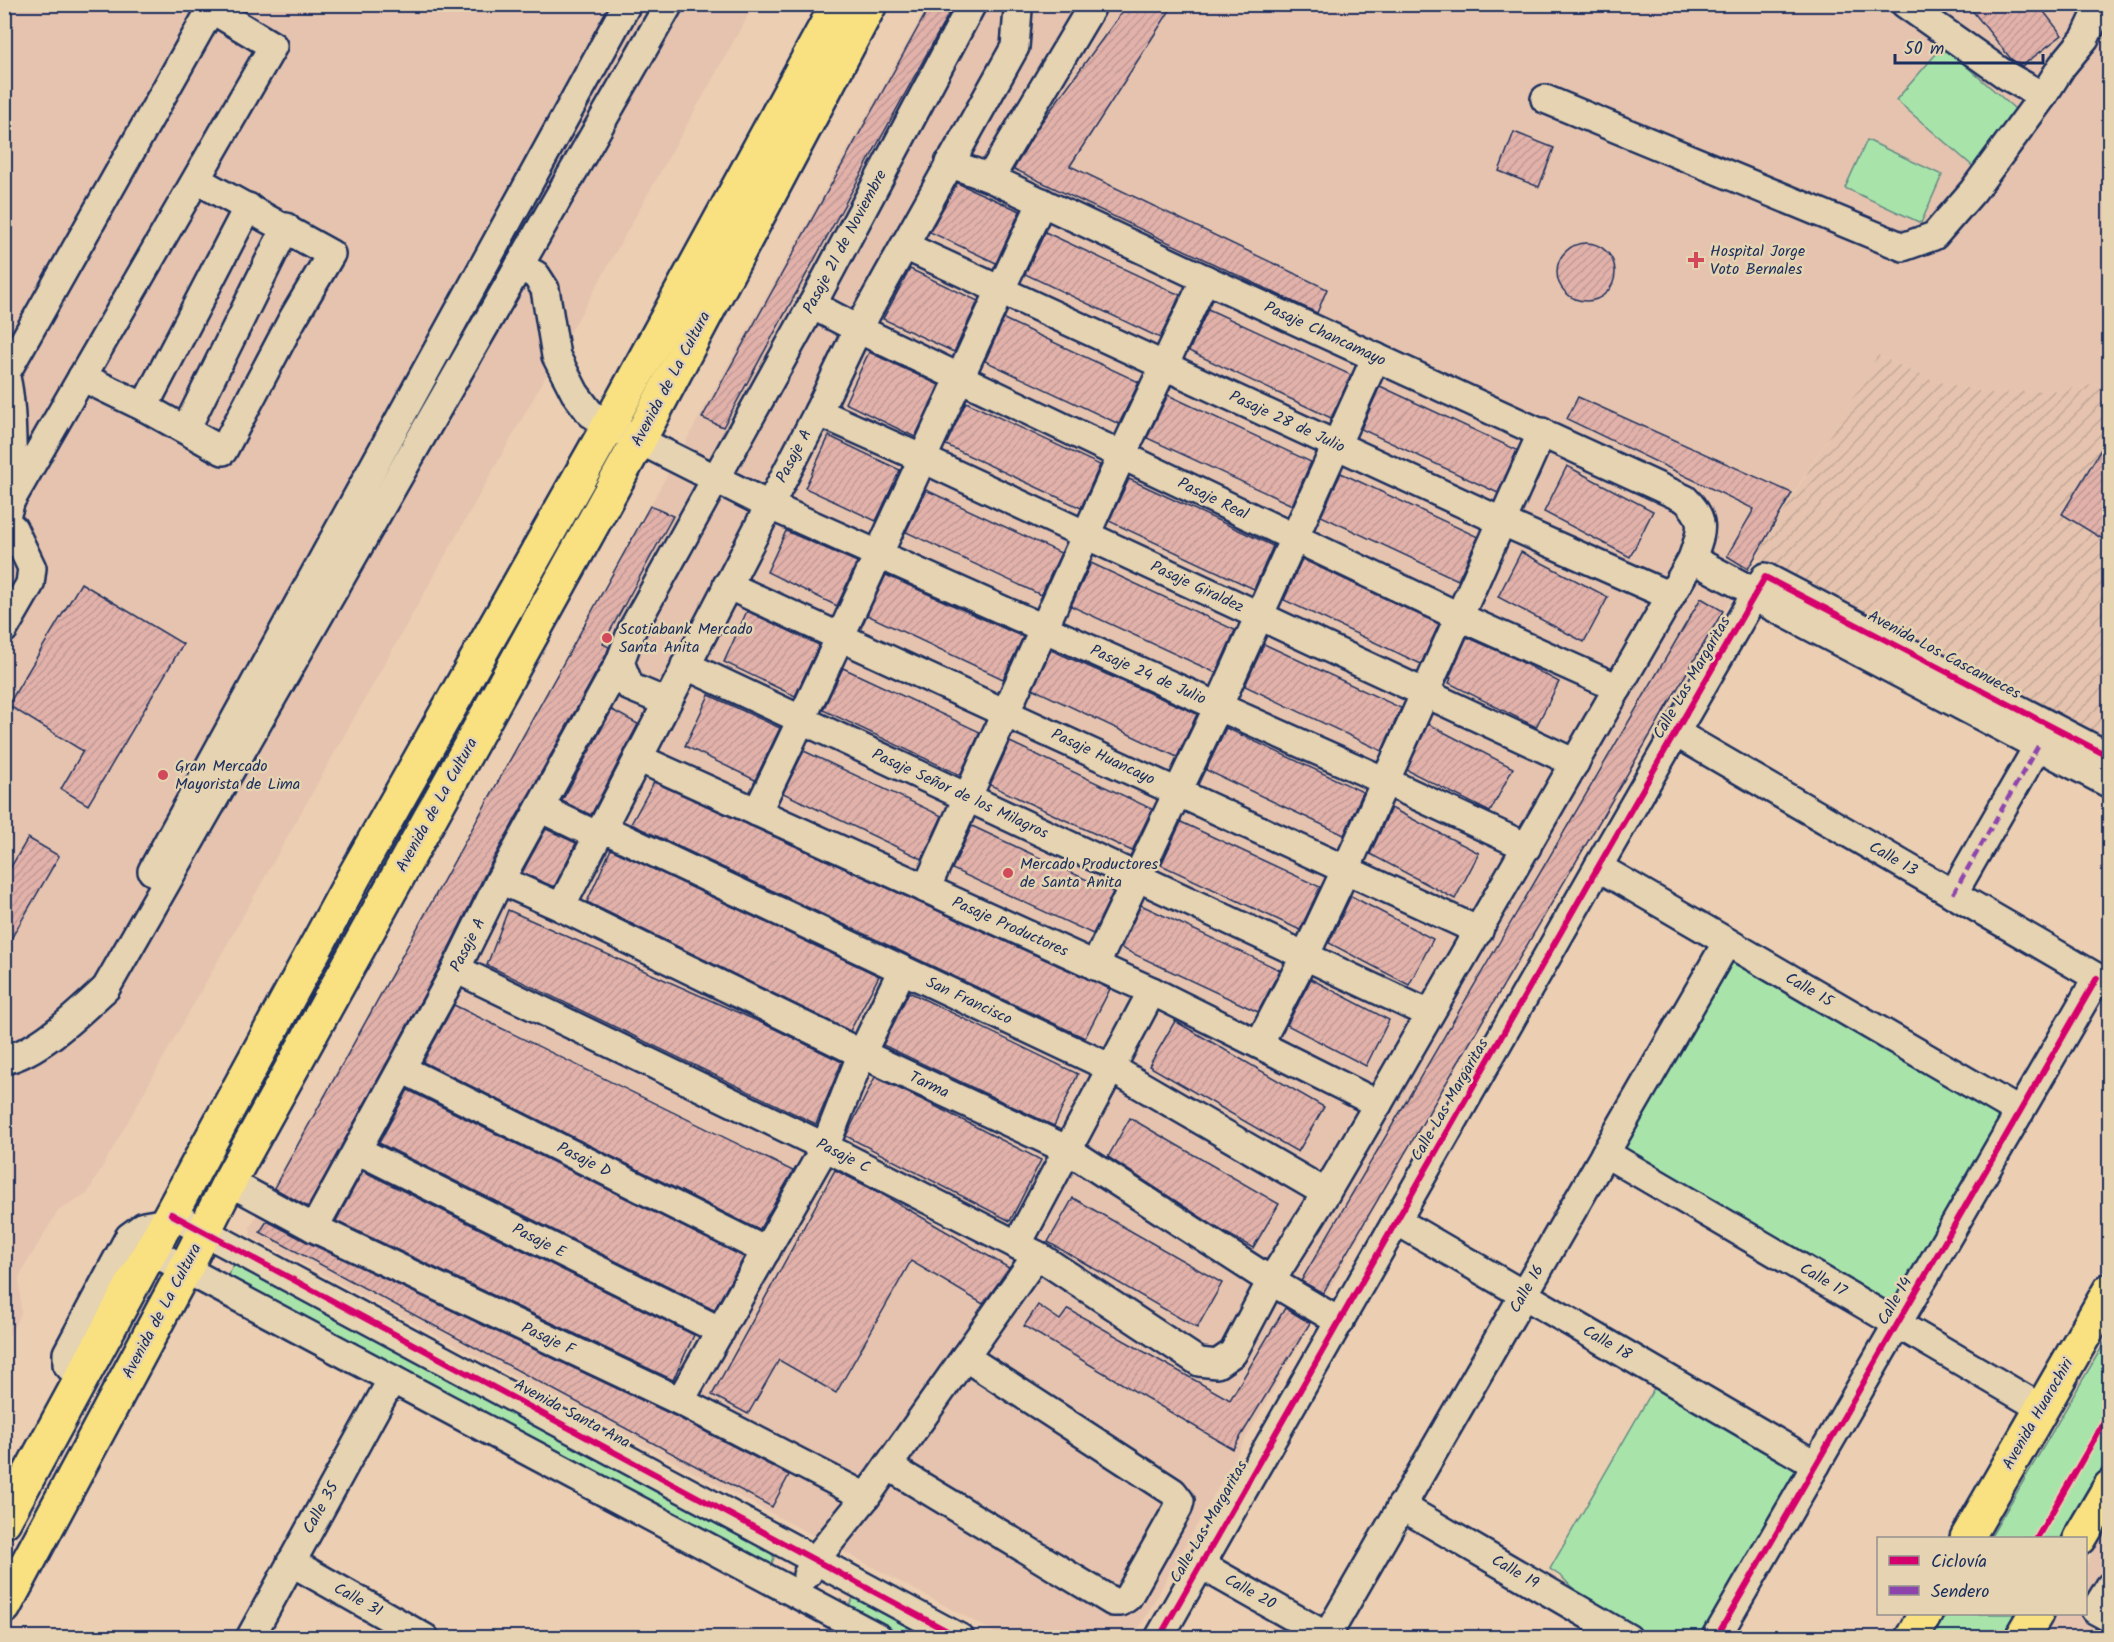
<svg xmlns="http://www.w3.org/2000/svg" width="2114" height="1642" viewBox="0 0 2114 1642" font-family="Kalam,sans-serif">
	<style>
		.built { fill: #e5c3ae }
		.industrial { fill: url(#industrial-furrows) }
		.green { fill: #a8e4aa; stroke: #628a84; stroke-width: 1.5 }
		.building { fill: url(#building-hatch); stroke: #1b2f5e; stroke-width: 1.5 }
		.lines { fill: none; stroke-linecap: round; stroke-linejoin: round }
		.minor-casing { stroke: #1b2f5e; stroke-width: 32 }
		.major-casing { stroke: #1b2f5e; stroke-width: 38 }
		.minor { stroke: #e5d3b1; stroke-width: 27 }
		.major { stroke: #f9e181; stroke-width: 33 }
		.quiet { stroke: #8e44ad; stroke-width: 4.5; stroke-dasharray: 9 4.5; stroke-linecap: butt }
		.cycleway-casing { stroke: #e5d3b1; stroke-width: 10 }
		.cycleway { stroke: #d6006c; stroke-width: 6 }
		.poi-dot { fill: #d1495b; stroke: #e5d3b1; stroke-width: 2 }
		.labels { text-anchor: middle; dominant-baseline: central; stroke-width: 5; stroke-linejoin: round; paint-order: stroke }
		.street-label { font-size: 16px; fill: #1b2f5e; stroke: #e5d3b1 }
		.poi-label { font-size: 16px; fill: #1b2f5e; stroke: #e5d3b1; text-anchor: start }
	</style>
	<defs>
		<pattern id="industrial-furrows" width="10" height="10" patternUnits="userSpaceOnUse" patternTransform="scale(1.5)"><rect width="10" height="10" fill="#e5c3ae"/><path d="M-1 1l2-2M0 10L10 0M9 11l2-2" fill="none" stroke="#c4a898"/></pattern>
		<pattern id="building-hatch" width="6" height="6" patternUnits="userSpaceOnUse" patternTransform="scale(1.5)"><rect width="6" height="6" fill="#e2b2aa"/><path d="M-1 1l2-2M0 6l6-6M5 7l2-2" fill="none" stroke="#c19995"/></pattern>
	</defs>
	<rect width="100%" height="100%" fill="#ecceb2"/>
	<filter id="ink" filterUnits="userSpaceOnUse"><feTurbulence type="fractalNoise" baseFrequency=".0167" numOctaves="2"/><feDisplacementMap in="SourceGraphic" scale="12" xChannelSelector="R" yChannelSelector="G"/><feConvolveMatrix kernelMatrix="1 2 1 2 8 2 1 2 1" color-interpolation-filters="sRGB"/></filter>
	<g filter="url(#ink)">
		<g class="built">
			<path d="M 5,5 L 754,5 L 87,1194 L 58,1211 L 27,1262 L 19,1278 L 21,1313 L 5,1344 Z"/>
			<path d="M 928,5 L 2109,5 L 2109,381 L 2100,384 L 2056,390 L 1987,393 L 1932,380 L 1879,355 L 1795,491 L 1402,1160 L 1134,1637 L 1004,1637 L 251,1236 L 250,1227 Z"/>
			<path d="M 2109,1524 L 2109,1637 L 2044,1638 L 2058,1614 L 2086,1614 L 2086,1565 Z"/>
		</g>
		<path class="industrial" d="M 1878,355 L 1932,380 L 1987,393 L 2056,390 L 2100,384 L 2109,381 L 2109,747 L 1756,558 Z"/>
		<g class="green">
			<path d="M 1943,46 L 2022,115 L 1976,169 L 1896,100 Z"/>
			<path d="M 1867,140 L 1942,175 L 1921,223 L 1845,188 Z"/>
			<path d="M 1734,957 L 2007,1117 L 1891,1316 L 1617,1151 Z"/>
			<path d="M 235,1263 L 771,1552 L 774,1558 L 771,1565 L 762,1566 L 226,1278 Z"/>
			<path d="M 2109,1335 L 2109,1456 L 2062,1538 L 1990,1538 Z"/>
			<path d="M 1657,1383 L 1800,1465 L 1705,1637 L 1641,1637 L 1610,1627 L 1562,1577 L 1550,1569 Z"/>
			<path d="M 853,1598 L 857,1599 L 933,1637 L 903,1637 L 848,1608 Z"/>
			<path d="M 1946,1614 L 2019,1614 L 2005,1637 L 1932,1638 Z"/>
		</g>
		<g class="building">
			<path d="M 931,4 L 954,4 L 723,427 L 702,418 Z"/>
			<path d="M 1128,4 L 1174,4 L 1070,166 L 1327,289 L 1317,313 L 1014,169 L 1038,127 Z"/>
			<path d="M 1967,4 L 2038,4 L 2062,35 L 2022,66 L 2011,59 Z"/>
			<path d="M 1514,132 L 1554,148 L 1539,187 L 1499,171 Z"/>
			<path d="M 957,183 L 1020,211 L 996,263 L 930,232 Z"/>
			<path d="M 1045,232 L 1180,295 L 1160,338 L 1025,274 Z"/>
			<circle cx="1586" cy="272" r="29"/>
			<path d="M 910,269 L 978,301 L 954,352 L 883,319 Z"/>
			<path d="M 1208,309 L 1351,375 L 1331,418 L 1189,351 Z"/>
			<path d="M 1004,319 L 1139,382 L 1119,424 L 985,361 Z"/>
			<path d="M 869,352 L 939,385 L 915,437 L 845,403 Z"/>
			<path d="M 1380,386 L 1517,450 L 1498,493 L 1361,429 Z"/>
			<path d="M 1168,395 L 1311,462 L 1292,505 L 1147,438 Z"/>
			<path d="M 1578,397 L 1792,493 L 1748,569 L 1727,556 L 1754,509 L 1567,419 Z"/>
			<path d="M 966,402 L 1100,465 L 1081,508 L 946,445 Z"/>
			<path d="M 829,436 L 900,470 L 876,521 L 805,488 Z"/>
			<path d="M 2109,436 L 2109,543 L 2062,514 Z"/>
			<path d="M 1567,466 L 1653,511 L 1630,557 L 1544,512 Z"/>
			<path d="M 1341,473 L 1478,537 L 1458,580 L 1321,516 Z"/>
			<path d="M 1129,479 L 1273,546 L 1254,589 L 1109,521 Z"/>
			<path d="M 926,490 L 1061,553 L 1041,595 L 906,532 Z"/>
			<path d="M 650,506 L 673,516 L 603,644 L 609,647 L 606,655 L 486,872 L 442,962 L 308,1207 L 274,1188 Z"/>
			<path d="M 786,531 L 857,562 L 837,606 L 767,572 Z"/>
			<path d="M 1521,552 L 1608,597 L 1584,642 L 1498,597 Z"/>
			<path d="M 1302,559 L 1439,624 L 1421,664 L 1284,600 Z"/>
			<path d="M 1091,563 L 1235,630 L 1216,673 L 1071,606 Z"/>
			<path d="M 886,575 L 1023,637 L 1003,679 L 867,615 Z"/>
			<path d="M 81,583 L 183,644 L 88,805 L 61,789 L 83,751 L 8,705 Z"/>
			<path d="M 1701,598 L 1723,611 L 1323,1293 L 1301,1281 Z"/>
			<path d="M 747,611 L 819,645 L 795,696 L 724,662 Z"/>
			<path d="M 1467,637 L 1514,658 L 1559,682 L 1536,727 L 1449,683 L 1451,678 L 1449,678 Z"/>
			<path d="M 1264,644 L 1401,708 L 1382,751 L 1245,686 Z"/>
			<path d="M 1051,650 L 1197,714 L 1177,757 L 1033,689 Z"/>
			<path d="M 843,668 L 980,732 L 960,775 L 823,710 Z"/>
			<path d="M 709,695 L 780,728 L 755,780 L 685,746 Z"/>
			<path d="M 612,710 L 638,724 L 591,815 L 562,801 Z"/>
			<path d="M 1428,724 L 1513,768 L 1490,812 L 1407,770 Z"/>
			<path d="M 1226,728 L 1363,792 L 1344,835 L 1206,770 Z"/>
			<path d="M 1010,742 L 1152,809 L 1132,851 L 990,785 Z"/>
			<path d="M 804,751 L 942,816 L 922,859 L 783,793 Z"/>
			<path d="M 654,782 L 1110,989 L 1085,1038 L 631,824 Z"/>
			<path d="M 1391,808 L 1479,853 L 1455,899 L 1370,854 Z"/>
			<path d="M 1181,822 L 1320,887 L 1300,930 L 1161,865 Z"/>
			<path d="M 972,826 L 1113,892 L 1093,934 L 952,869 Z"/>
			<path d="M 546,829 L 576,843 L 554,887 L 522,873 Z"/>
			<path d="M 28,838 L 59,856 L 4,951 L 5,877 Z"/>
			<path d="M 611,849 L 879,976 L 850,1031 L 587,902 Z"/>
			<path d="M 1351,896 L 1433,939 L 1409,985 L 1329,943 Z"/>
			<path d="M 1141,905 L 1280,970 L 1258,1012 L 1121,948 Z"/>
			<path d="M 508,910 L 775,1029 L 842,1062 L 816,1124 L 487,965 Z"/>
			<path d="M 1311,979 L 1389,1020 L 1366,1066 L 1287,1025 Z"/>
			<path d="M 909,992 L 1078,1074 L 1054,1126 L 883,1045 Z"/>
			<path d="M 454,1005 L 793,1171 L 759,1230 L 423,1062 Z"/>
			<path d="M 1175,1021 L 1324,1107 L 1298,1152 L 1149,1066 Z"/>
			<path d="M 875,1077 L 929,1103 L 1041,1160 L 1010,1221 L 846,1136 Z"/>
			<path d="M 408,1090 L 744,1257 L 714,1310 L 379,1143 Z"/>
			<path d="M 1130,1118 L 1279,1204 L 1253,1248 L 1217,1228 L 1108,1157 Z"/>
			<path d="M 835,1170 L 880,1193 L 1009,1268 L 983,1304 L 911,1261 L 836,1393 L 779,1360 L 748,1414 L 712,1395 Z"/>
			<path d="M 363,1171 L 694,1335 L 673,1380 L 336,1221 Z"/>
			<path d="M 1073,1198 L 1222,1283 L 1197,1328 L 1048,1242 Z"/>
			<path d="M 267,1221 L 307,1242 L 673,1415 L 789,1475 L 772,1507 L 260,1232 Z"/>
			<path d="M 1038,1305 L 1060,1320 L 1068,1309 L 1230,1400 L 1285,1308 L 1310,1323 L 1233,1449 L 1024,1326 Z"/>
		</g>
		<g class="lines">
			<defs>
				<g id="minor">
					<path d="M 1905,4 L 2007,76 L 2043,96 L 2062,66 L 2085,38 L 2101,4"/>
					<path d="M 1545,99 L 1903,247 L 1934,236 L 1973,191 L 2043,96"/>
					<path d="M 990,178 L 1091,8 L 1091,4"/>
					<path d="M 905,246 L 1503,522 L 1670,596"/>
					<path d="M 519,266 L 536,275 L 545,289 L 556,356 L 575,393 L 590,413 L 609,425 L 768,505 L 1385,781 L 1527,847"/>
					<path d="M 812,305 L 858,329 L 1460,617 L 1618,688"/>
					<path d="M 4,372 C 13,388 14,482 10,503 C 9,509 6,515 4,521"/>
					<path d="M 6,373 L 211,9 L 273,46 L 10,502"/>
					<path d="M 82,377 L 144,407 L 223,451 L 292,320 L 331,254 L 197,180"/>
					<path d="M 144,407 L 248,207"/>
					<path d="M 818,412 L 921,458 L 1575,763"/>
					<path d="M 186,429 L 286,227"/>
					<path d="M 4,522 L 13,528 L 32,568 L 30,584 L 4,629"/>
					<path d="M 1692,559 L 1756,593"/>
					<path d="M 727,585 L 1479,931"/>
					<path d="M 1754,597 L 2110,784"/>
					<path d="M 620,662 L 630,687 L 666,702"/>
					<path d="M 685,665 L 1429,1014"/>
					<path d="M 1676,733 L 2110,985"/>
					<path d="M 638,758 L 1152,991 L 1378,1104"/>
					<path d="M 540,808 L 598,836"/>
					<path d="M 757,812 C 855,611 945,405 1042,202"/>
					<path d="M 602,828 L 1111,1068 L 1326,1193"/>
					<path d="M 1598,867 L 2020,1112"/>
					<path d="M 152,871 L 627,4"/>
					<path d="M 500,880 L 561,907 L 856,1051 L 1068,1150 L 1271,1281 L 1340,1322"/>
					<path d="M 926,889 L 1122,455 L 1205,279"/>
					<path d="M 1953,894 L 2038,746"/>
					<path d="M 561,907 L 818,412 L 858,329 L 1015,47 L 1018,10 L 1016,4"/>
					<path d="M 1095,966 L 1218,707 L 1376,357"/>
					<path d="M 456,969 L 825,1147 L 1037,1255 L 1199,1362 L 1217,1364 L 1233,1353 L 1271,1281 L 1326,1193 L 1378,1104 L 1692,559 C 1701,532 1708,521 1685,499 L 1205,279 L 990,178 L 949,163"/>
					<path d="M 1259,1044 L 1305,956 L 1346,869 L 1542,432"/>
					<path d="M 4,1060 C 40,1052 80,1012 106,988 L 669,4"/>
					<path d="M 402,1069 L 766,1251"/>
					<path d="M 357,1150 L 721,1331"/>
					<path d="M 1605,1153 L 2041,1408"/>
					<path d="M 229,1182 L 314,1228 L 680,1401 L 866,1497"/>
					<path d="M 171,1214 L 960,1638"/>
					<path d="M 1397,1221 L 1816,1465"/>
					<path d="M 314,1228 L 456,969 L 500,880 L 620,662 L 632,630 L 812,305 L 972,4"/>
					<path d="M 1017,1245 L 1152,991"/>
					<path d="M 151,1251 L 879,1638"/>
					<path d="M 81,1380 L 67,1364 L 67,1353 L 129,1237 L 144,1226 L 167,1222"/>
					<path d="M 680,1401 L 825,1147 L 862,1053 L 902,970"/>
					<path d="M 888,1466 L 1113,1602 L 1121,1602 L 1128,1597 L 1178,1508 L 1180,1501 L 1173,1492 L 965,1357"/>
					<path d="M 1401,1506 L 1628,1638"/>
					<path d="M 291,1562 L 425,1638"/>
					<path d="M 1201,1565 L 1330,1638"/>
					<path d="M 807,1575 L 815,1560 L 866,1497 L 1037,1255"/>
					<path d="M 2110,1586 L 2095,1610 L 2110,1618"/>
					<path d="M 1327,1636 L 1727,942"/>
					<path d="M 250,1638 L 392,1379"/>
					<path d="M 1159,1638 L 1598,867 L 1765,577 L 2110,757"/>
					<path d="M 1716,1638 L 2097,978"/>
				</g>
				<g id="major">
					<path d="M 4,1521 L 355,875 L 609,425 L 838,4"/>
					<path d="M 1967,1538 L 2110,1290"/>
					<path d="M 2080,1538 L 2110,1487"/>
					<path d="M 4,1607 L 185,1269 L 229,1182 L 639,440 L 870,4"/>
					<path d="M 1912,1638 L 1925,1614"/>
					<path d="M 2022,1638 L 2036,1614"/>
				</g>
			</defs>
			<use href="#minor" class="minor-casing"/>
			<use href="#major" class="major-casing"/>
			<use href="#minor" class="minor"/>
			<use href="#major" class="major"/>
			<path class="quiet" d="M 1953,894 L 2038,746"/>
			<defs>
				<g id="cycleway">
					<path d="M 171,1214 L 960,1638"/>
					<path d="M 2037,1538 L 2110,1412"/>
					<path d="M 1159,1638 L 1598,867 L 1765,577 L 2110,757"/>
					<path d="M 1716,1638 L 2097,978"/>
				</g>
			</defs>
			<use href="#cycleway" class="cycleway-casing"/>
			<use href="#cycleway" class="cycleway"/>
		</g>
	</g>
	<g class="poi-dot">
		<path d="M1693 251h6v6h6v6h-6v6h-6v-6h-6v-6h6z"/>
		<circle cx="607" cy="638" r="6"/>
		<circle cx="163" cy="775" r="6"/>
		<circle cx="1008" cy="873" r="6"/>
	</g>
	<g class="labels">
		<g class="street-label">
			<text transform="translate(845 242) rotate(-62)">Pasaje 21 de Noviembre</text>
			<text transform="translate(1325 334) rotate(25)">Pasaje Chancamayo</text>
			<text transform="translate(671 379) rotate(-62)">Avenida de La Cultura</text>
			<text transform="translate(1287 422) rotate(25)">Pasaje 28 de Julio</text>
			<text transform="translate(794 456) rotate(-62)">Pasaje A</text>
			<text transform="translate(1213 499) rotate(26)">Pasaje Real</text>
			<text transform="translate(1197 587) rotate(25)">Pasaje Giraldez</text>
			<text transform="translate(1944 655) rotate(28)">Avenida Los Cascanueces</text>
			<text transform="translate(1148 675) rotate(24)">Pasaje 24 de Julio</text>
			<text transform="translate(1692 678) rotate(-60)">Calle Las Margaritas</text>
			<text transform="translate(1103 757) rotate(25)">Pasaje Huancayo</text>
			<text transform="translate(960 794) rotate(25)">Pasaje Señor de los Milagros</text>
			<text transform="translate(437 805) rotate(-61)">Avenida de La Cultura</text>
			<text transform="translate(1893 859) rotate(30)">Calle 13</text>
			<text transform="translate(1010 927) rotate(24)">Pasaje Productores</text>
			<text transform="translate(468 945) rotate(-63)">Pasaje A</text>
			<text transform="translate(1809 990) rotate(30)">Calle 15</text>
			<text transform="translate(969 1001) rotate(25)">San Francisco</text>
			<text transform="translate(929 1085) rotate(25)">Tarma</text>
			<text transform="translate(1450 1100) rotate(-60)">Calle Las Margaritas</text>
			<text transform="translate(843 1156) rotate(27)">Pasaje C</text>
			<text transform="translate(584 1160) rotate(27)">Pasaje D</text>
			<text transform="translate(539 1241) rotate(27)">Pasaje E</text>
			<text transform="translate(1823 1280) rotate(30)">Calle 17</text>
			<text transform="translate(1527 1289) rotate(-60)">Calle 16</text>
			<text transform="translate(1895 1301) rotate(-60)">Calle 14</text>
			<text transform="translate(162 1311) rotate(-62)">Avenida de La Cultura</text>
			<text transform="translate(548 1339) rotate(25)">Pasaje F</text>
			<text transform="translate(1607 1343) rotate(30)">Calle 18</text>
			<text transform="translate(572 1414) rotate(28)">Avenida Santa Ana</text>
			<text transform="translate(2038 1414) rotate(-60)">Avenida Huarochiri</text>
			<text transform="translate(321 1508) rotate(-61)">Calle 35</text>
			<text transform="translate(1209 1522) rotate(-60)">Calle Las Margaritas</text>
			<text transform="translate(1515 1572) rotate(30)">Calle 19</text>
			<text transform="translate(1250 1592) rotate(29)">Calle 20</text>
			<text transform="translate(358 1600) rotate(29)">Calle 31</text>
		</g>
		<g class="poi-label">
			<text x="1710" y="251">Hospital Jorge<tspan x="1710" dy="18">Voto Bernales</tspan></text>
			<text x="619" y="629">Scotiabank Mercado<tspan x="619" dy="18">Santa Anita</tspan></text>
			<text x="175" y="766">Gran Mercado<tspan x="175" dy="18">Mayorista de Lima</tspan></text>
			<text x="1020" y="864">Mercado Productores<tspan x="1020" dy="18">de Santa Anita</tspan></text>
		</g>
	</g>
	<rect width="2114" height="1642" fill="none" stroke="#e5d3b1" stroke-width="24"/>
	<rect x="12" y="12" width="2090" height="1618" fill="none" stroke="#1b2f5e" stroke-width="2" filter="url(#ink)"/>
	<rect x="1877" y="1537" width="210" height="78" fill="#e5d3b1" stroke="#949190" stroke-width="1.5"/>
	<rect x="1889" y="1556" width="30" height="9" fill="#d6006c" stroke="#949190" stroke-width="1.5"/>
	<text x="1931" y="1567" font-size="18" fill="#1b2f5e">Ciclovía</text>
	<rect x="1889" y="1586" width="30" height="9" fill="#8e44ad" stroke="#949190" stroke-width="1.5"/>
	<text x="1931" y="1597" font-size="18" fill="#1b2f5e">Sendero</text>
	<path d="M1895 54v9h148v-9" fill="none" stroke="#1b2f5e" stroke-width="3"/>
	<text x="1904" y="54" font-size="18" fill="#1b2f5e" stroke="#e5d3b1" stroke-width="4.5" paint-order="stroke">50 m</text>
</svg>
